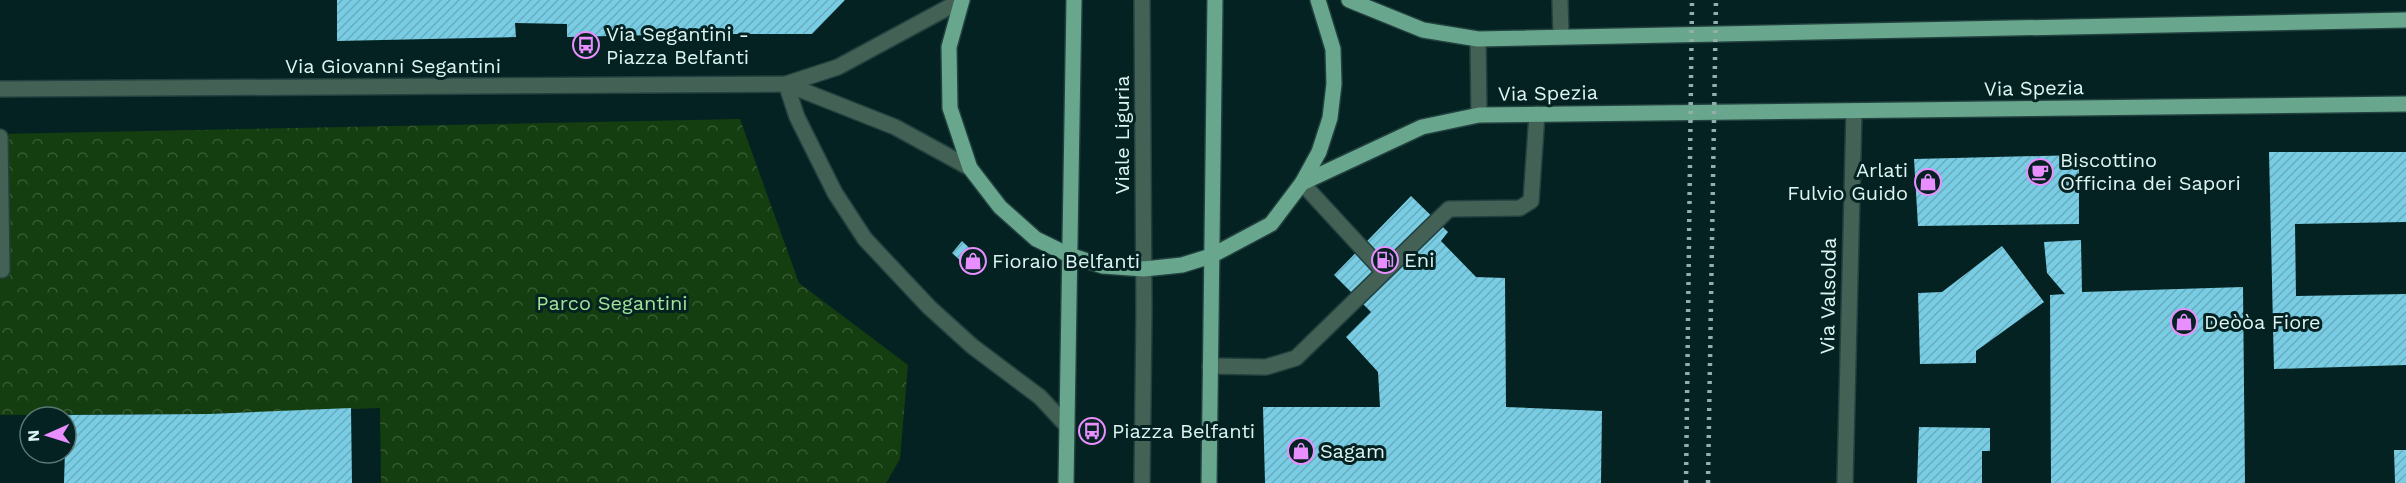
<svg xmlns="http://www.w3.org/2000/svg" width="2406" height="483" viewBox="0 0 2406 483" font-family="'Work Sans',sans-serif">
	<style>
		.park { fill: url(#park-crowns) }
		.building { fill: url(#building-hatch) }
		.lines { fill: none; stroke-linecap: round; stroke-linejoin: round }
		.minor-casing { stroke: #22403e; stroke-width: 18 }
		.major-casing { stroke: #22403e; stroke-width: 18 }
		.minor { stroke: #446155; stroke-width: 15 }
		.major { stroke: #68a68d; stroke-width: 15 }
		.rail { stroke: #95aead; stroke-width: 4.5; stroke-dasharray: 3 6; stroke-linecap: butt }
		.labels { text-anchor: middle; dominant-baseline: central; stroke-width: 6; stroke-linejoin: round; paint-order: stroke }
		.poi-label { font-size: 20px; fill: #dff5f3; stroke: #032221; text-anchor: start }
		.street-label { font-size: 20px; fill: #dff5f3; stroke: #032221 }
		.park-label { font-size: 20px; fill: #a2e299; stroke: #032221 }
	</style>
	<defs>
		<pattern id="park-crowns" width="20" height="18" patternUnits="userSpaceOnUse" patternTransform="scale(1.5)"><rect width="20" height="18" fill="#143e0f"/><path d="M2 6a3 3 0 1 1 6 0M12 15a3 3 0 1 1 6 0" fill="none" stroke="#365a32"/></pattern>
		<pattern id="building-hatch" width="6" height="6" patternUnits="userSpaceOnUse" patternTransform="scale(1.5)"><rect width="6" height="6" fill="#78cce3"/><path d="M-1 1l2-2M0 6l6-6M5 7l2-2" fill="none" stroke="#6bacbc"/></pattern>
	</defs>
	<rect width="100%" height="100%" fill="#032221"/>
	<path class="park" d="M 740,119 L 799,283 L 908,365 L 900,459 L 886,483 L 381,483 L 380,408 L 209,414 L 0,415 L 0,134 Z"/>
	<g class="building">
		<path d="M 337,0 L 845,0 L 812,34 L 700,34 L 567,37 L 567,24 L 515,23 L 516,37 L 337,41 Z"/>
		<path d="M 2269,152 L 2406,152 L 2406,222 L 2295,224 L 2296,296 L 2406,294 L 2406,365 L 2274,369 Z"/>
		<path d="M 2079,155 L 2079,224 L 1918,226 L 1914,159 Z"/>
		<path d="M 1411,196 L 1448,232 L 1441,241 L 1476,277 L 1505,278 L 1506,407 L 1602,411 L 1601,483 L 1265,483 L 1263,407 L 1380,407 L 1378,372 L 1346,337 L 1371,312 L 1334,275 Z"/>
		<path d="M 2081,240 L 2082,292 L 2243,287 L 2245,483 L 2051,483 L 2050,295 L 2065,294 L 2047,273 L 2044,242 Z"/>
		<path d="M 962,241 L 984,262 L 974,273 L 952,253 Z"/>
		<path d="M 2002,246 L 2044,302 L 1976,351 L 1976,363 L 1920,364 L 1918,293 L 1942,292 Z"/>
		<path d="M 351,408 L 352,483 L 64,483 L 66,417 L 62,417 L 62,415 L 209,414 Z"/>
		<path d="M 1919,427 L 1990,428 L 1990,451 L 1982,451 L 1982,483 L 1917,483 Z"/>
		<path d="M 2394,450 L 2406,450 L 2406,483 L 2395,483 Z"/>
	</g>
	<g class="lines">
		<defs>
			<g id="minor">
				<path d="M 1560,0 L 1561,37"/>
				<path d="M 1478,39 L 1479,115"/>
				<path d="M 786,84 L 797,117 L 835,193 L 865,239 L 929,307 L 972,346 L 1040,397 L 1067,426"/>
				<path d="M 786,84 L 895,127 L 970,168"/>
				<path d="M 0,89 L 786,84 L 838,67 L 962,0"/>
				<path d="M 0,137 L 2,270"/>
				<path d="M 1302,183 L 1384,272"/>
				<path d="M 1210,366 L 1266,367 L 1296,358 L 1449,209 L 1520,208 L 1531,201 L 1537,114"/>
				<path d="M 1142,483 L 1144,311 L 1142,0"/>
				<path d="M 1845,483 L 1854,111"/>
			</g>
			<g id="major">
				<path d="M 962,0 L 949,47 L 950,108 L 970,168 L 1000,207 L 1036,239 L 1069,255 L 1103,266 L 1144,269 L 1182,265 L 1211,256 L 1271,224 L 1302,183 L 1319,152 L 1330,118 L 1334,84 L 1333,49 L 1318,0"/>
				<path d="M 1349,0 L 1423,30 L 1478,39 L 2406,20"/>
				<path d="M 1302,183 L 1422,127 L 1479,115 L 2406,104"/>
				<path d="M 1066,483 L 1074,0"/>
				<path d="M 1209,483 L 1215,0"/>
			</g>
		</defs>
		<use href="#minor" class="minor-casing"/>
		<use href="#major" class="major-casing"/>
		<use href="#minor" class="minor"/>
		<use href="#major" class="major"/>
		<g class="rail">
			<path d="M 1686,483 L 1692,0"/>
			<path d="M 1708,483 L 1716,0"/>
		</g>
	</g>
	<defs>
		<symbol id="bus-ring" viewBox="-11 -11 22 22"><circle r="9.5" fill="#032221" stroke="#e98efe" stroke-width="1.5"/><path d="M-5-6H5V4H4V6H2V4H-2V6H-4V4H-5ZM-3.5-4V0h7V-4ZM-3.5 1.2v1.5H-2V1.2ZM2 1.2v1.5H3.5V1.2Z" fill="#e98efe"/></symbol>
		<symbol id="cafe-ring" viewBox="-11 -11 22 22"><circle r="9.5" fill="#032221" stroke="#e98efe" stroke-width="1.5"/><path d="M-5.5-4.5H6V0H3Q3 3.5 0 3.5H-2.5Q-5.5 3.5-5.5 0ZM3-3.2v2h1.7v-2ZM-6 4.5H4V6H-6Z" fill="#e98efe"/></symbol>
		<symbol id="shop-ring" viewBox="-11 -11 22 22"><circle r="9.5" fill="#032221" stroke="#e98efe" stroke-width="1.5"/><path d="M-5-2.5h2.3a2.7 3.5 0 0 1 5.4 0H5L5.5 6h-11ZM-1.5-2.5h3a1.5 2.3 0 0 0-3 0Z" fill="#e98efe"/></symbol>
		<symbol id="fuel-ring" viewBox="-11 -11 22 22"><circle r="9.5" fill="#032221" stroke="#e98efe" stroke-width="1.5"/><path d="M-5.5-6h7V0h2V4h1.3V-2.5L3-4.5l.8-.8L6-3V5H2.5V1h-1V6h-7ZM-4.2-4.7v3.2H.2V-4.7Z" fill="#e98efe"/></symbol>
	</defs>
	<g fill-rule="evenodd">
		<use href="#bus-ring" x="571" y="30" width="30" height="30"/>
		<use href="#cafe-ring" x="2025" y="157" width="30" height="30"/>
		<use href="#shop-ring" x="1913" y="167" width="30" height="30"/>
		<use href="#fuel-ring" x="1370" y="245" width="30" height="30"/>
		<use href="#shop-ring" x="958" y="246" width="30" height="30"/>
		<use href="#shop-ring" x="2169" y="307" width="30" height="30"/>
		<use href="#bus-ring" x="1077" y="416" width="30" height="30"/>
		<use href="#shop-ring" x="1286" y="436" width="30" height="30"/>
	</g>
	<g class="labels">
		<g class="poi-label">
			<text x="606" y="34">Via Segantini -<tspan x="606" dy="23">Piazza Belfanti</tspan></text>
			<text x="2060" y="160">Biscottino<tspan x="2060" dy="23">Officina dei Sapori</tspan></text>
			<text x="1908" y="170" text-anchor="end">Arlati<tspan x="1908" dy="23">Fulvio Guido</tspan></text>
			<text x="1404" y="260">Eni</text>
			<text x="992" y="261">Fioraio Belfanti</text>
			<text x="2204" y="322">Deòòa Fiore</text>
			<text x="1112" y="431">Piazza Belfanti</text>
			<text x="1320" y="451">Sagam</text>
		</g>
		<g class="street-label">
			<text x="393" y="66">Via Giovanni Segantini</text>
			<text transform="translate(2034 88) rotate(-1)">Via Spezia</text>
			<text transform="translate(1548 93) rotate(-1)">Via Spezia</text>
			<text transform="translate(1122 135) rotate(-90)">Viale Liguria</text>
			<text transform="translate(1828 296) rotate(-89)">Via Valsolda</text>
		</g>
		<g class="park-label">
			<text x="612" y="303">Parco Segantini</text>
		</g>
	</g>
	<g transform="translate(48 435) rotate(267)"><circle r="28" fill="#032221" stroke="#5b7675" stroke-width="1.5"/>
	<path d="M0-4.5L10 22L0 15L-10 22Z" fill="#e98efe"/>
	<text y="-9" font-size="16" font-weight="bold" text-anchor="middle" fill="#dff5f3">N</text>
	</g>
</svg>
